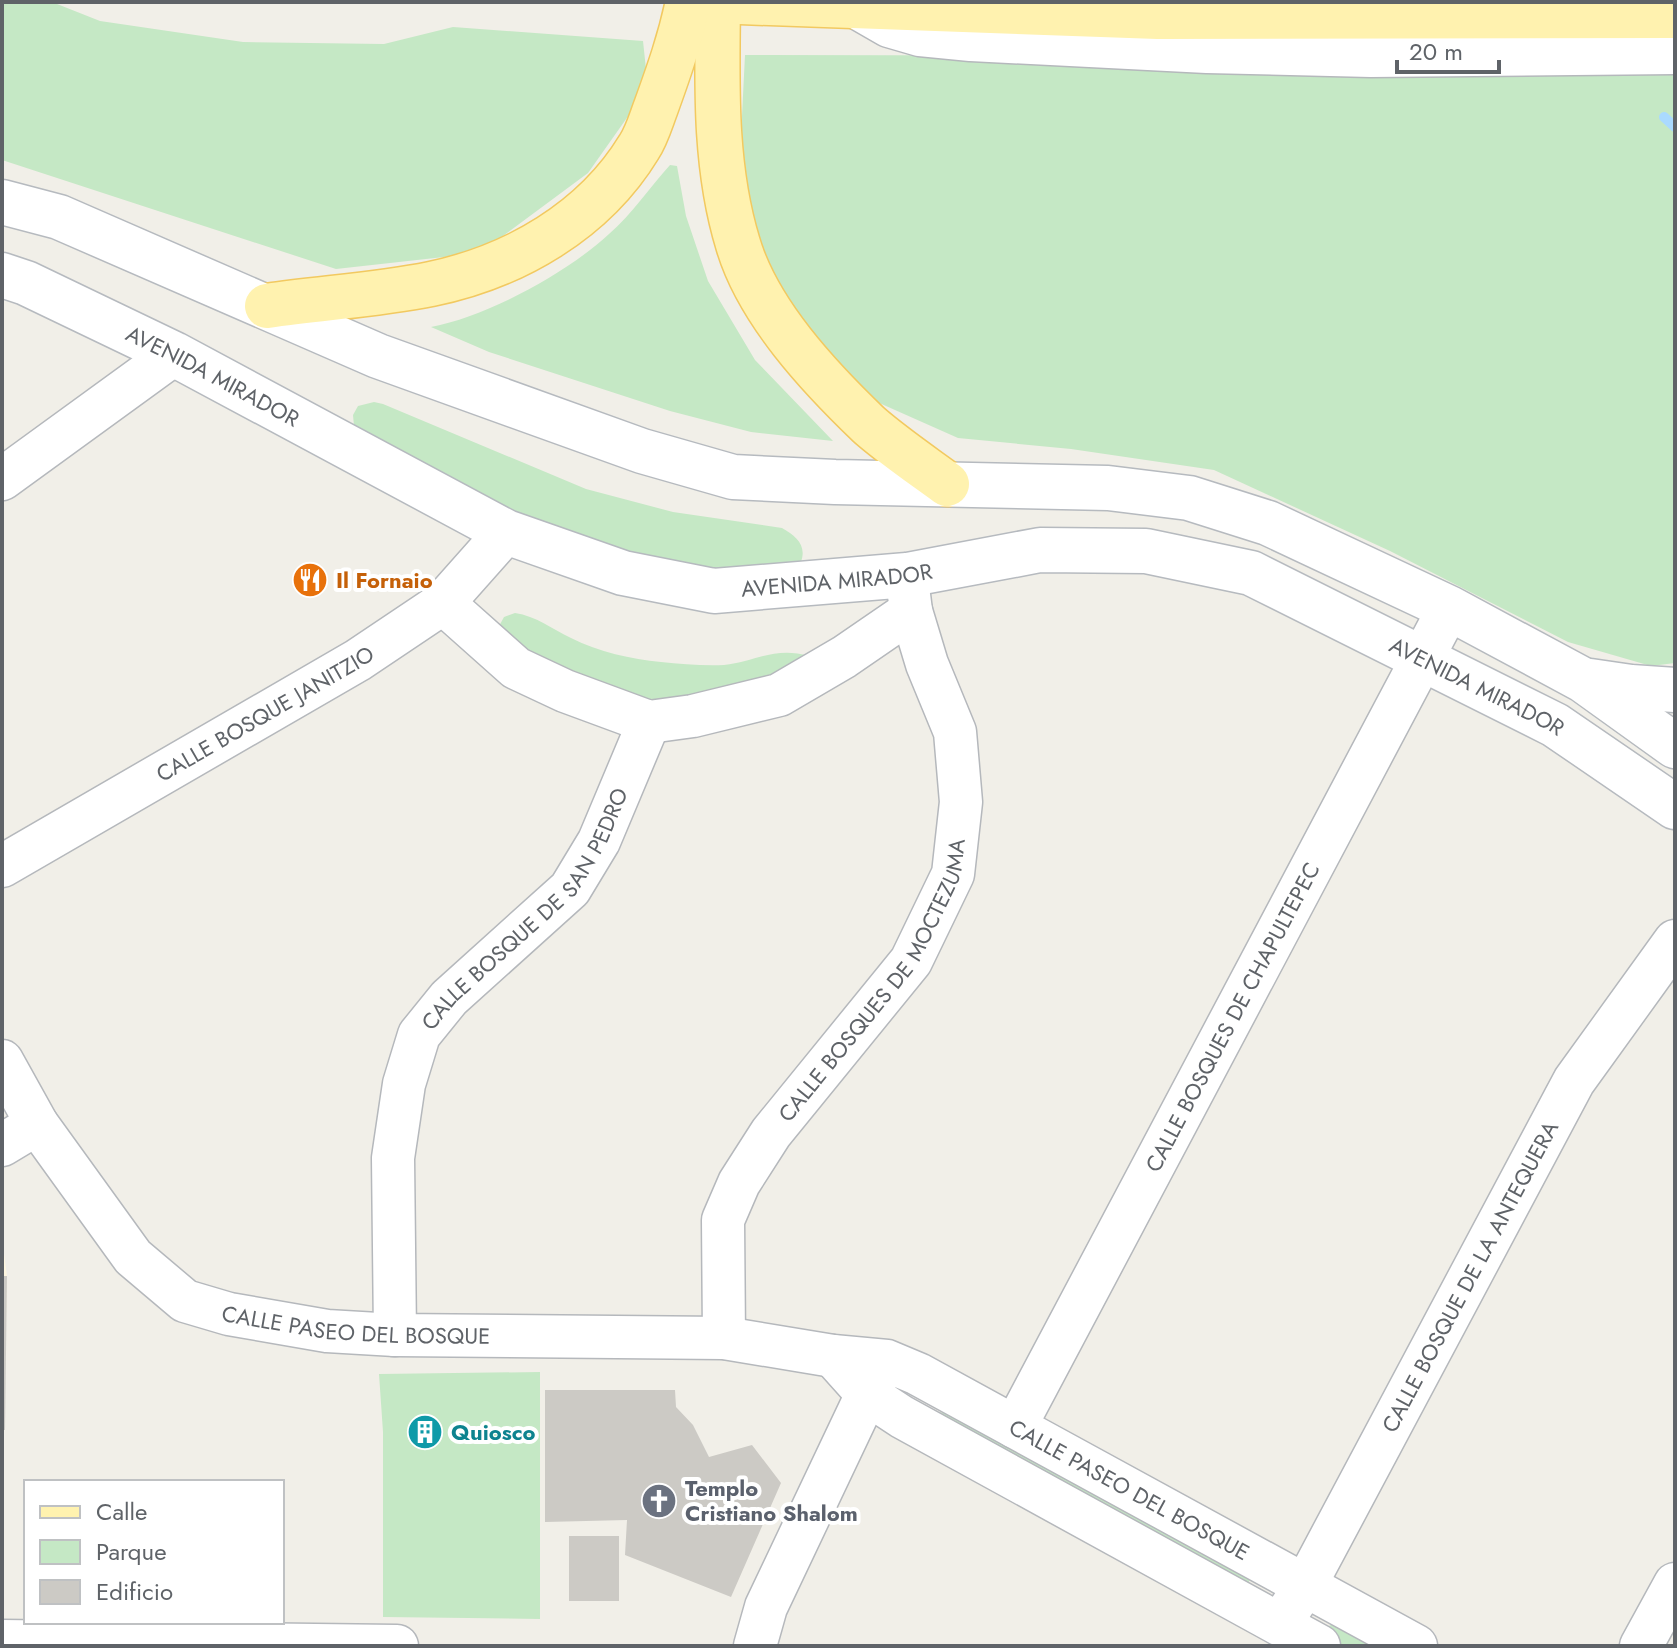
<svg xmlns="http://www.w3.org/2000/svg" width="1677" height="1648" viewBox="0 0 1677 1648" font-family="Jost,sans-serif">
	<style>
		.commercial { fill: #fef7e0 }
		.green { fill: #c5e8c5 }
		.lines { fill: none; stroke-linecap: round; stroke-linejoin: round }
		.stream { stroke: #aadaff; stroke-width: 10 }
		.building { fill: #cccac5 }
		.minor-casing { stroke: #b5b8bc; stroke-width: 45 }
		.tertiary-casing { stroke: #b5b8bc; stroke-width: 47 }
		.secondary-casing { stroke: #b6babf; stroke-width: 47 }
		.primary-casing { stroke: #f2c960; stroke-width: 47 }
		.minor { stroke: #fff; stroke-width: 42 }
		.tertiary { stroke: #fff; stroke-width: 44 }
		.secondary { stroke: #fff; stroke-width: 44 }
		.primary { stroke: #fff2af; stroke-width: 44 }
		.labels { text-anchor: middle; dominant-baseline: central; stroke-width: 8; stroke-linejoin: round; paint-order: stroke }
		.street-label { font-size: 22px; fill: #5f6368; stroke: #fff }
		.food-label { font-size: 22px; font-weight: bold; fill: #c56008; stroke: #fff; text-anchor: start }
		.culture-label { font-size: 22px; font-weight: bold; fill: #0d838f; stroke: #fff; text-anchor: start }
		.worship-label { font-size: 22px; font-weight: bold; fill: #5b616d; stroke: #fff; text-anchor: start }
	</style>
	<rect width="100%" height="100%" fill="#f1efe8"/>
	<path class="commercial" d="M 2,1239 L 7,1276 L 3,1462 L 4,1593 L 2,1593 Z"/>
	<g class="green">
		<path d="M 2,2 L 52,2 L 100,21 L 243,42 L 384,44 L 453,27 L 643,41 L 648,88 L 588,173 L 480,253 L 336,269 L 2,160 Z"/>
		<path d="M 745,55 L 1635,57 L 1675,60 L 1675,663 L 1651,666 L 1568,642 L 1390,551 L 1214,470 L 1071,449 L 958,438 L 850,390 L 766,296 L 739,176 Z"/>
		<path d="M 670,165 L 677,166 L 686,216 L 708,281 L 755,360 L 833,441 L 751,432 L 670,411 L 489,352 L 431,327 C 488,316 567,273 609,234 C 632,214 650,187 670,165 Z"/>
		<path d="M 374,402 L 383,404 L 586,489 L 673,512 L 782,528 C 796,536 807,545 801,562 L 701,574 L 562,536 L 354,426 L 353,415 L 358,406 Z"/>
		<path d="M 515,613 C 536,616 552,629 571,638 C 599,652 631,659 661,662 C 681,664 704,666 724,665 C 755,662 774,646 809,656 L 791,681 L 641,706 L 578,691 L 498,628 L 504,617 Z"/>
		<path d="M 540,1372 L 540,1619 L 383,1617 L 383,1432 L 379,1374 Z"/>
		<path d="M 939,1412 L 948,1414 L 1250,1579 L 1248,1584 L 932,1415 Z"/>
		<path d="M 1335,1623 L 1378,1646 L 1335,1646 L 1327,1627 Z"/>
	</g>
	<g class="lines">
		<path class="stream" d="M 1664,117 L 1675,127"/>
	</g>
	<g class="building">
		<path d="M 2,1276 L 7,1276 L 5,1430 L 2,1430 Z"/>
		<path d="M 545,1390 L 675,1390 L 676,1407 L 693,1425 L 709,1457 L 752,1445 L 781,1483 L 731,1597 L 625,1555 L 627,1520 L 545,1522 Z"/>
		<circle cx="425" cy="1431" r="13"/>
		<rect x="569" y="1536" width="50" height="65"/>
	</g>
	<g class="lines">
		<defs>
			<g id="minor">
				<path d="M 2,479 L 174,354"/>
				<path d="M 443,603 L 516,668 L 565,691 L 649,722 L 693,716 L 779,695 L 844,657 L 911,611 L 908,587"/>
				<path id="s1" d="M 2,866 L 358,660 L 443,603 L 506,532"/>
				<path id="s2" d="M 2,1061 L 37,1124 L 133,1257 L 185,1301 L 229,1314 L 327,1331 L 395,1335 L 724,1338 L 833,1356 L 887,1361 L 918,1374 L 1416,1646"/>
				<path d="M 2,1145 L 37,1124"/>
				<path id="s3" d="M 395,1335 L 393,1158 L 404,1084 L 419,1035 L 449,998 L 570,889 L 599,841 L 649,722"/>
				<path id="s4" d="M 724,1338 L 723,1220 L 739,1183 L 771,1133 L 911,961 L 953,874 L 961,802 L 955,732 L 927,664 L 911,611"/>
				<path d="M 833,1356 L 867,1394 L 902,1417 L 1319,1646"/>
				<path id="s5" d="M 1015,1427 L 1449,608"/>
				<path id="s6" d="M 1280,1624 L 1305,1586 L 1574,1081 L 1675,941"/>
				<path d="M 2,1641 L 397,1646"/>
				<path d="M 755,1646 L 766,1607 L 867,1394 L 880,1372"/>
				<path d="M 1641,1646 L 1675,1584"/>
			</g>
			<path id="tertiary" d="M 856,6 L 889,25 L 920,34 L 971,39 L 1207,51 L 1371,55 L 1675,52"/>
			<g id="secondary">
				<path d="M 2,202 L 59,217 L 378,356 L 642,451 L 733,477 L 835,482 L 1108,488 L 1189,498 L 1268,523 L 1449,608 L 1583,680 L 1675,746"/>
				<path id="s7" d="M 2,275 L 26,283 L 174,354 L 506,532 L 623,573 L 714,591 L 907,575 L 1040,550 L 1146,551 L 1251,573 L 1555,725 L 1675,807"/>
				<path d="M 1590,681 L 1631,687 L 1675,690"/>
			</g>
			<g id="primary">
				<path d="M 718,2 C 717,83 714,166 738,244 C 758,312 819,377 869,425 C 893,446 921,465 947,484"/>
				<path d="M 740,2 L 1158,17 L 1675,16"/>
				<path d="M 267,306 C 321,298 377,295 431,284 C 514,267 594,221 639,147 C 647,135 651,120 656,107 C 669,71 680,40 688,2"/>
			</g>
		</defs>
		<use href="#minor" class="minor-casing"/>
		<use href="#tertiary" class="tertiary-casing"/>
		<use href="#secondary" class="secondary-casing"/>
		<use href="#primary" class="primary-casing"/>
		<use href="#minor" class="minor"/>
		<use href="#tertiary" class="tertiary"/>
		<use href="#secondary" class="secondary"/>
		<use href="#primary" class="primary"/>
	</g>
	<defs>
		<symbol id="restaurant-disc" viewBox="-11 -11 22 22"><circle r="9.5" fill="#e8710a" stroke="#fff"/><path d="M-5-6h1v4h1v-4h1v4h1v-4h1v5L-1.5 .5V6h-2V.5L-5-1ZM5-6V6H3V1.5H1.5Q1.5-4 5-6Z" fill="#fff"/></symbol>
		<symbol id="building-disc" viewBox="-11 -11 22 22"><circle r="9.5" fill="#0f9aa8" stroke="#fff"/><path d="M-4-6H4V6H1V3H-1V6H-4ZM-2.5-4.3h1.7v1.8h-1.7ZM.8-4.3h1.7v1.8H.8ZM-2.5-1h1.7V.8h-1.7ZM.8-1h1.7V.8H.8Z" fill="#fff"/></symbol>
		<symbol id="church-disc" viewBox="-11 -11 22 22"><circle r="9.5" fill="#6b7280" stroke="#fff"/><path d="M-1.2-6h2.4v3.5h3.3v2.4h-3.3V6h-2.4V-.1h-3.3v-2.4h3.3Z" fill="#fff"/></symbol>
	</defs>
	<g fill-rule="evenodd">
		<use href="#restaurant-disc" x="290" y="560" width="40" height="40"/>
		<use href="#building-disc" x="405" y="1412" width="40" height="40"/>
		<use href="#church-disc" x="639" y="1481" width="40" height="40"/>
	</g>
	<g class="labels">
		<g class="street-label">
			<text stroke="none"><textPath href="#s7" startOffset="234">AVENIDA MIRADOR</textPath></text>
			<text stroke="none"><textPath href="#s7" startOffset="906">AVENIDA MIRADOR</textPath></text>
			<text stroke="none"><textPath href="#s7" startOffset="1578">AVENIDA MIRADOR</textPath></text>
			<text stroke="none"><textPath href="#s1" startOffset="304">CALLE BOSQUE JANITZIO</textPath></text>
			<text stroke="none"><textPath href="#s3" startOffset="470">CALLE BOSQUE DE SAN PEDRO</textPath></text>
			<text stroke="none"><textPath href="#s4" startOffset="404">CALLE BOSQUES DE MOCTEZUMA</textPath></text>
			<text stroke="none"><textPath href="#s5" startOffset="464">CALLE BOSQUES DE CHAPULTEPEC</textPath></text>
			<text stroke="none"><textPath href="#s6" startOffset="396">CALLE BOSQUE DE LA ANTEQUERA</textPath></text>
			<text stroke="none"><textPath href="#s2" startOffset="478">CALLE PASEO DEL BOSQUE</textPath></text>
			<text stroke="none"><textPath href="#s2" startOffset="1286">CALLE PASEO DEL BOSQUE</textPath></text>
		</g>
		<g class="food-label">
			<text x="336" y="580">Il Fornaio</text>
		</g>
		<g class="culture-label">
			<text x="451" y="1432">Quiosco</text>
		</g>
		<g class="worship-label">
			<text x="685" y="1488">Templo<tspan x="685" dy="25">Cristiano Shalom</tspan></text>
		</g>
	</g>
	<rect width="1677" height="1648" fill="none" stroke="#5f6368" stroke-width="8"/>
	<rect x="24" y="1480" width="260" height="144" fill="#ffffff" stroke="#bfc1c3" stroke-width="2"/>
	<rect x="40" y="1506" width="40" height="12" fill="#fff2af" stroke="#bfc1c3" stroke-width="2"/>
	<text x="96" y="1520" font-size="24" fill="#5f6368">Calle</text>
	<rect x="40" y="1540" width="40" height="24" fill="#c5e8c5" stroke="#bfc1c3" stroke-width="2"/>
	<text x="96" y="1560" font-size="24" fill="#5f6368">Parque</text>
	<rect x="40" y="1580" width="40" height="24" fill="#cccac5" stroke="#bfc1c3" stroke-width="2"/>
	<text x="96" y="1600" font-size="24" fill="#5f6368">Edificio</text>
	<path d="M1397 60v12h102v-12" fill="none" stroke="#5f6368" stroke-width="4"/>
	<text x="1409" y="60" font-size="24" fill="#5f6368" stroke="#ffffff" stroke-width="6" paint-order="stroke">20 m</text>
</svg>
